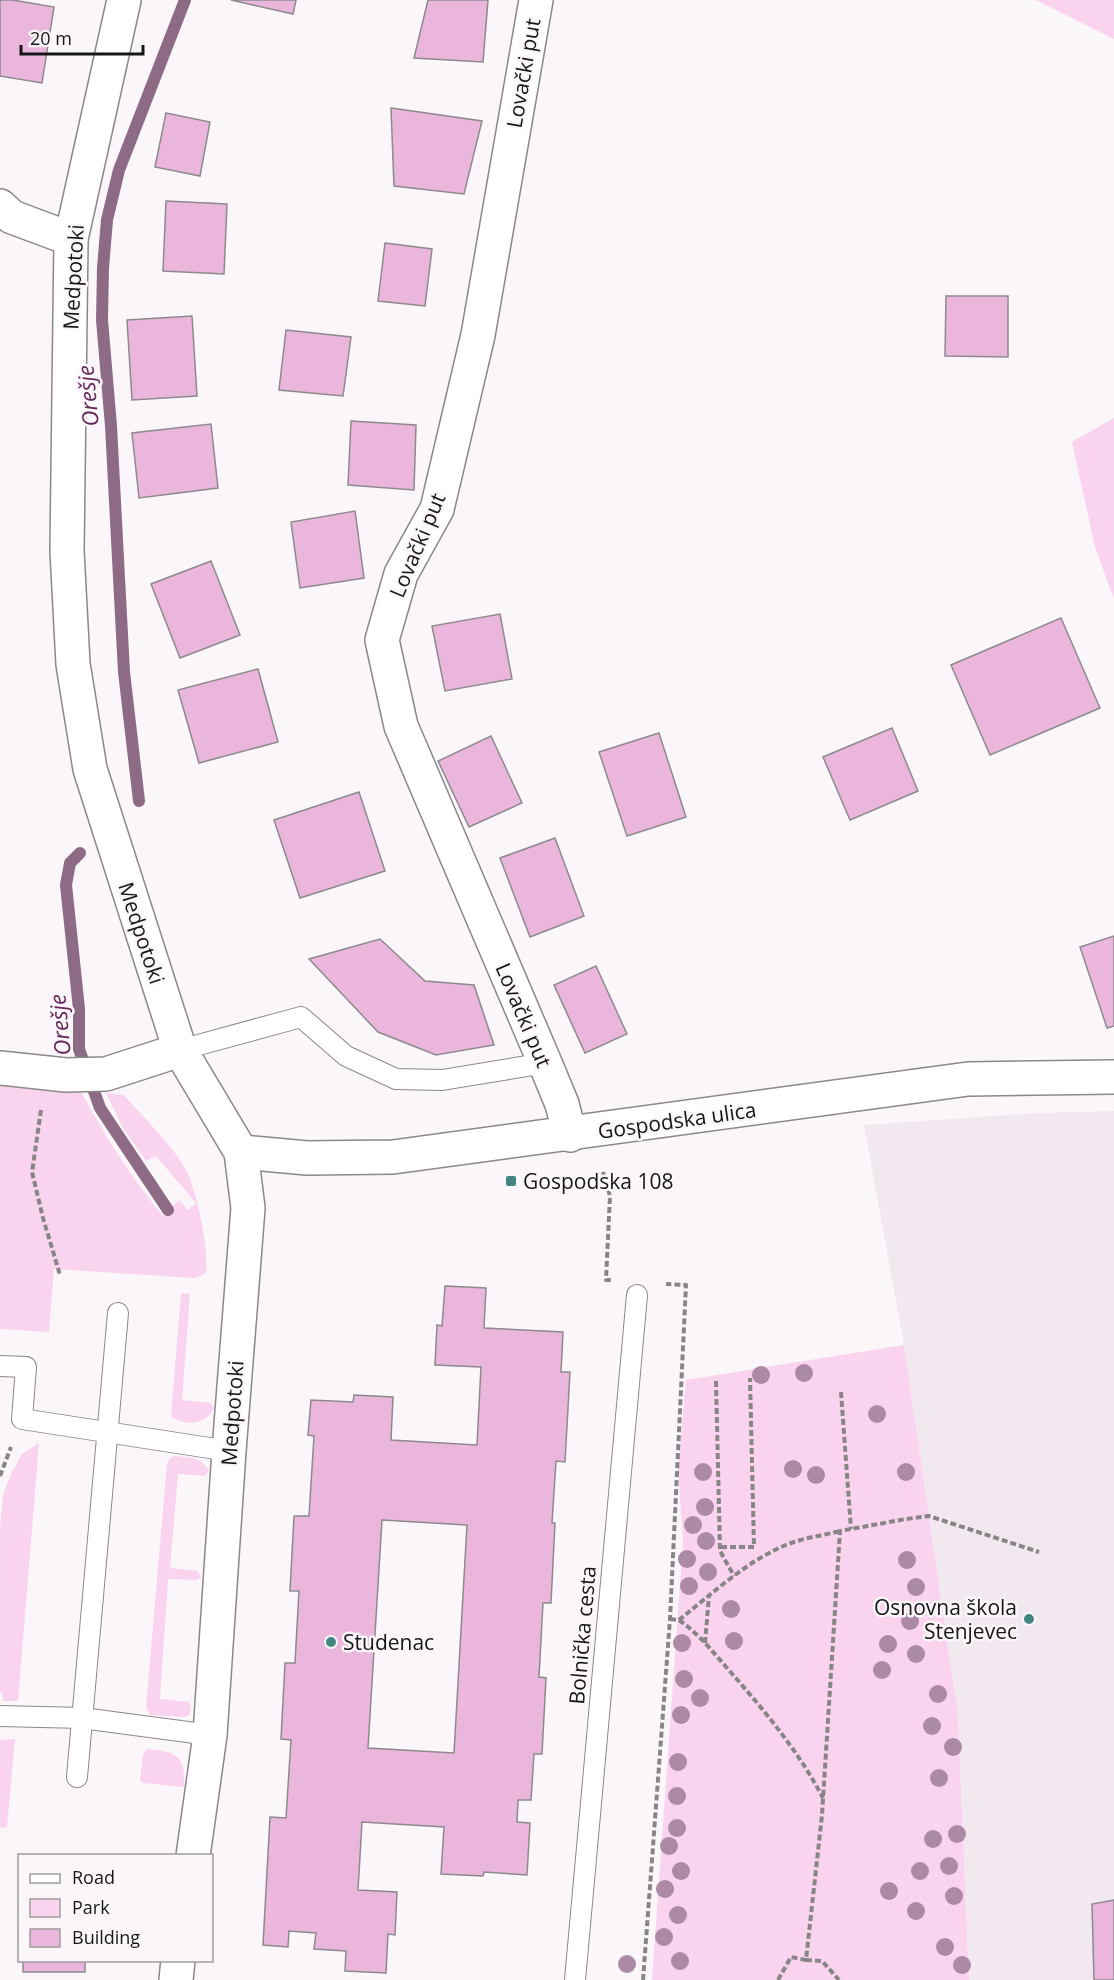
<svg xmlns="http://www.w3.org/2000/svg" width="1114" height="1980" viewBox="0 0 1114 1980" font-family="'Open Sans',sans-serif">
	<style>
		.built { fill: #f2e8ef }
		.green { fill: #fad3ef }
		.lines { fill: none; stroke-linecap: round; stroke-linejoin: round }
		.stream { stroke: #8e6b85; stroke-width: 12 }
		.building { fill: #eab6dc; stroke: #8d8a8d; stroke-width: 1.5; fill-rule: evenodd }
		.lane-casing { stroke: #8b888a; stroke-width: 22 }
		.street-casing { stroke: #8b888a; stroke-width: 36 }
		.secondary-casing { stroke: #8b888a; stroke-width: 36 }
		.path { stroke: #888587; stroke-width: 4; stroke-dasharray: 6 3; stroke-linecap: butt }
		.lane { stroke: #fff; stroke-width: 20 }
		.street { stroke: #fff; stroke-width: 33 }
		.secondary { stroke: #fff; stroke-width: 33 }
		.tree { fill: #ac89a4 }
		.poi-dot { fill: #41877f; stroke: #faf6f9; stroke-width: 2 }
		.labels { text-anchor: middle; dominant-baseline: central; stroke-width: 5; stroke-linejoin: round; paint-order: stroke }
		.street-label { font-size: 21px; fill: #181718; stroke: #faf6f9 }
		.poi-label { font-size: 21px; fill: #181718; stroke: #faf6f9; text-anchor: start }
		.water-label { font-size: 22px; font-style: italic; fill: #642758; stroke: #faf6f9 }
	</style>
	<rect width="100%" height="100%" fill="#faf6f9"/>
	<path class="built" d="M 1114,1111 L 1114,1980 L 969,1980 L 958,1716 L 904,1345 L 864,1125 L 1040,1113 Z"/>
	<g class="green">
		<path d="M 1036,0 L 1114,0 L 1114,39 Z"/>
		<path d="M 1114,418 L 1114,599 L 1095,547 L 1072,442 Z"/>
		<path d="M 0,1086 L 80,1089 C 105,1137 129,1174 163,1216 L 179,1200 L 188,1210 L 196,1203 L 156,1156 L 146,1161 L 123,1128 L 106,1093 L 124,1095 C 141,1115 175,1148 186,1170 C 197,1193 209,1248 206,1273 L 195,1278 L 54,1269 L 49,1332 L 0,1329 Z"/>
		<path d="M 181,1293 L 190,1294 L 182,1400 L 211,1403 L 214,1408 C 206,1425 185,1427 171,1416 Z"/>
		<path d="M 904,1345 L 958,1716 L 969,1980 L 652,1980 L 683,1541 L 678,1470 L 686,1380 Z"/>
		<path d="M 39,1443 L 18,1701 L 3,1701 L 2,1693 L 0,1692 L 0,1528 L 3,1495 L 11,1474 L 22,1454 Z"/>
		<path d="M 176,1456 C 193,1458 199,1457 209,1470 L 205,1476 L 178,1474 L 170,1568 L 197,1571 L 201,1577 L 197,1580 L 168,1579 L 160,1699 L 189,1702 L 191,1710 L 189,1715 L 184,1717 L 150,1715 L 146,1708 L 167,1463 L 171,1457 Z"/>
		<path d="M 15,1739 L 7,1827 L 0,1828 L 0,1740 Z"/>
		<path d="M 147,1749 C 176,1752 186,1755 184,1787 L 143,1783 L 140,1780 L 143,1755 Z"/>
	</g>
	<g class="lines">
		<g class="stream">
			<path d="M 139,801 L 124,672 L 111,426 L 102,320 L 103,268 L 107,220 L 119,170 L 185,0"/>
			<path d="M 80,853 L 70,863 L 66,885 L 79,1009 L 79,1049 L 100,1108 L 168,1210"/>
		</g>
	</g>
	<g class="building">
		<path d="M 0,0 L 13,0 L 54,7 L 42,83 L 0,76 Z"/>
		<path d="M 231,0 L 296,0 L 293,14 Z"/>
		<path d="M 428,0 L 488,0 L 483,62 L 414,58 Z"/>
		<path d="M 391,108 L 482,121 L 464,194 L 394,186 Z"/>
		<path d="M 166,113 L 210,122 L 200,176 L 155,167 Z"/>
		<path d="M 166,201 L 227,204 L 224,274 L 163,271 Z"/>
		<path d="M 385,243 L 432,249 L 425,306 L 378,301 Z"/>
		<path d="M 946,296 L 1008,296 L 1008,357 L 945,356 Z"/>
		<path d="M 192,316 L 197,396 L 132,400 L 127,320 Z"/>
		<path d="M 286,330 L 351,337 L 343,396 L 279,390 Z"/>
		<path d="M 351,421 L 416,425 L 414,490 L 348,485 Z"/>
		<path d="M 211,424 L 218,488 L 139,498 L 132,433 Z"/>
		<path d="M 355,511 L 364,578 L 300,588 L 291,522 Z"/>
		<path d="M 211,561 L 240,635 L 180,658 L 151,584 Z"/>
		<path d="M 500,614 L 512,679 L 445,691 L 432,626 Z"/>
		<path d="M 1061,618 L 1100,708 L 990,755 L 951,665 Z"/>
		<path d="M 258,669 L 278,742 L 199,763 L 178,690 Z"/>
		<path d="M 892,728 L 918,791 L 850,820 L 823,757 Z"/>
		<path d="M 659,733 L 686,817 L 627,836 L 599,752 Z"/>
		<path d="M 491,736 L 522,803 L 469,827 L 438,761 Z"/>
		<path d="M 359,792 L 385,871 L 300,898 L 274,820 Z"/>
		<path d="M 555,838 L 584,916 L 530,937 L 500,858 Z"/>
		<path d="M 1114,936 L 1114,1026 L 1107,1028 L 1080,947 Z"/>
		<path d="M 380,939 L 425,981 L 474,985 L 494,1045 L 436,1055 L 378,1032 L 309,959 Z"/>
		<path d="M 596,966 L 627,1034 L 585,1053 L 554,985 Z"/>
		<path d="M 445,1286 L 486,1288 L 484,1328 L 563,1332 L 561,1372 L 570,1372 L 565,1462 L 556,1461 L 552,1523 L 555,1523 L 551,1603 L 543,1603 L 539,1677 L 546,1678 L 542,1754 L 534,1754 L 531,1800 L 518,1800 L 517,1822 L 530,1823 L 527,1875 L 484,1872 L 483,1876 L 441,1874 L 444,1827 L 362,1822 L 358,1890 L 397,1892 L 395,1935 L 388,1934 L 386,1973 L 345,1971 L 346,1951 L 314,1949 L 316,1933 L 289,1931 L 288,1947 L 263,1945 L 270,1817 L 286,1818 L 291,1740 L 281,1739 L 285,1663 L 295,1663 L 299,1591 L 290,1591 L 294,1516 L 309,1516 L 314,1436 L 308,1435 L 311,1400 L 353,1402 L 354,1395 L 393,1397 L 391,1440 L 477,1445 L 481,1367 L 435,1365 L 437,1325 L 442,1326 ZM 382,1520 L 467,1525 L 454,1753 L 368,1748 Z"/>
		<path d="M 1114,1900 L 1114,1980 L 1094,1980 L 1092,1904 Z"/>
		<rect x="23" y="1960" width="62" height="12"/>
	</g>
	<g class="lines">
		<defs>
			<g id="lane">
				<path d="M 180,1050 L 301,1017 L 346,1056 L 396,1079 L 442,1080 L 545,1063"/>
				<path d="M 0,1366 L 26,1367 L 22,1419 L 229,1451"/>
				<path d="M 0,1716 L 82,1718 L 210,1735"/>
				<path d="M 77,1777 L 118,1313"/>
				<path d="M 575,1980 L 637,1295"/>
			</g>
			<g id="street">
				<path d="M 536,0 L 478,335 L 437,509 L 401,574 L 382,640 L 401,726 L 545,1063 L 562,1104 L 570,1135"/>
				<path d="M 0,206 L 12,217 L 71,239"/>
				<path d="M 0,1068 L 66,1075 L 106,1074 L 180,1050"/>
			</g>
			<g id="secondary">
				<path d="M 124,0 L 71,239 L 67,551 L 73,664 L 90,769 L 180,1050 L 241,1152 L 248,1208 L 229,1451 L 210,1735 L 193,1856"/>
				<path d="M 241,1152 L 307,1158 L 393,1157 L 968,1079 L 1114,1077"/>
				<path d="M 176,1980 L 178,1960"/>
			</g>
		</defs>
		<use href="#lane" class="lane-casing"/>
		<use href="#street" class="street-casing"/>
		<use href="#secondary" class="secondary-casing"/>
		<g class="path">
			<path d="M 41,1110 L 32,1172 L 43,1218 L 60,1275"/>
			<path d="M 603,1172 L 610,1196 L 606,1280 L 611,1280"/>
			<path d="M 716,1381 L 720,1551 L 734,1576"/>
			<path d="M 841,1392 L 851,1529"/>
			<path d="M 0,1476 L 11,1447"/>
			<path d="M 721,1547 L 754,1547 L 750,1378"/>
			<path d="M 670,1619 L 679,1620 C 713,1593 752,1556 794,1542 C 809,1537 825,1535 840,1531"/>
			<path d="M 679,1620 C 698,1633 712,1651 727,1668 C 763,1709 798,1750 823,1798"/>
			<path d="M 705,1643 L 709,1596"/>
			<path d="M 806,1960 L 822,1961 L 839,1980"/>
			<path d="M 643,1980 L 670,1619 L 686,1285 L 666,1284"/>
			<path d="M 778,1980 L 791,1957 L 806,1960 L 822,1815 L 840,1531 L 906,1519 L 929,1516 L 1039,1552"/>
		</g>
		<use href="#lane" class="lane"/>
		<use href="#street" class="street"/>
		<use href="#secondary" class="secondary"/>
	</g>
	<g class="tree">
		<circle cx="804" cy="1373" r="9"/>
		<circle cx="761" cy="1375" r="9"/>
		<circle cx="877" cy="1414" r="9"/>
		<circle cx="793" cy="1469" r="9"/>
		<circle cx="703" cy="1472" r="9"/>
		<circle cx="906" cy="1472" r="9"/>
		<circle cx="816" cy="1475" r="9"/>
		<circle cx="705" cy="1507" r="9"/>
		<circle cx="693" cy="1525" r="9"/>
		<circle cx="706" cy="1541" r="9"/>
		<circle cx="687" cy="1559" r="9"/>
		<circle cx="907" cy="1560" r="9"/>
		<circle cx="708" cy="1572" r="9"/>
		<circle cx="689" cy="1586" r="9"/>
		<circle cx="916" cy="1587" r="9"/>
		<circle cx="731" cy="1609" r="9"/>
		<circle cx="910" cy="1621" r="9"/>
		<circle cx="734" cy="1641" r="9"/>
		<circle cx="682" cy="1643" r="9"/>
		<circle cx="888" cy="1644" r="9"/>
		<circle cx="916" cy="1654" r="9"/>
		<circle cx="882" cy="1670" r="9"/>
		<circle cx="684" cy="1679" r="9"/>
		<circle cx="938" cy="1694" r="9"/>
		<circle cx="700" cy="1698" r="9"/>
		<circle cx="681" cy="1715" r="9"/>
		<circle cx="932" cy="1726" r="9"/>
		<circle cx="953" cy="1747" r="9"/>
		<circle cx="678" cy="1762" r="9"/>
		<circle cx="939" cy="1778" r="9"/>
		<circle cx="677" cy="1796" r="9"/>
		<circle cx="677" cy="1828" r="9"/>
		<circle cx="957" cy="1834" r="9"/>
		<circle cx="933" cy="1839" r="9"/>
		<circle cx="669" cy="1846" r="9"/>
		<circle cx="949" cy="1866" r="9"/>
		<circle cx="681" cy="1871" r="9"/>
		<circle cx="920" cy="1871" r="9"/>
		<circle cx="665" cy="1889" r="9"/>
		<circle cx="889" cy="1891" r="9"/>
		<circle cx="954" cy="1896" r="9"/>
		<circle cx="916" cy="1911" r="9"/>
		<circle cx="678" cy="1915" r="9"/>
		<circle cx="664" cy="1937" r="9"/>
		<circle cx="945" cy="1947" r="9"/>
		<circle cx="680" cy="1961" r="9"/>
		<circle cx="627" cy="1964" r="9"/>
		<circle cx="962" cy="1965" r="9"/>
	</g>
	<g class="poi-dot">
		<rect x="505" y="1175" width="12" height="12" rx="3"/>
		<circle cx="1029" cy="1619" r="6"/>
		<circle cx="331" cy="1642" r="6"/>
	</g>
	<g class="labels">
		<g class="street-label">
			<text transform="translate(523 73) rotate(-80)">Lovački put</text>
			<text transform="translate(73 277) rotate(-87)">Medpotoki</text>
			<text transform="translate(417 545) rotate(-67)">Lovački put</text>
			<text transform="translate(142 933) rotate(72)">Medpotoki</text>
			<text transform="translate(524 1015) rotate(67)">Lovački put</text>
			<text transform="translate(677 1120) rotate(-8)">Gospodska ulica</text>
			<text transform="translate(232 1413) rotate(-86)">Medpotoki</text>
			<text transform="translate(582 1635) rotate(-85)">Bolnička cesta</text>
		</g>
		<g class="poi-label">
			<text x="523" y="1181">Gospodska 108</text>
			<text x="1017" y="1607" text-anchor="end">Osnovna škola<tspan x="1017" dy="24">Stenjevec</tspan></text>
			<text x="343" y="1642">Studenac</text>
		</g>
		<g class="water-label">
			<text transform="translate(87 396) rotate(-95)">Orešje</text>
			<text transform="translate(59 1025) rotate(-95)">Orešje</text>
		</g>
	</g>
	<rect x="18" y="1854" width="195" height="108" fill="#faf6f9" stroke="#a09d9f" stroke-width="1.5"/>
	<rect x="30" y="1874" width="30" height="9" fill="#ffffff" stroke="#a09d9f" stroke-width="1.5"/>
	<text x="72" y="1884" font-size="18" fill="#181718">Road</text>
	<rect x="30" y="1899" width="30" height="18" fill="#fad3ef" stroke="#a09d9f" stroke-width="1.5"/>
	<text x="72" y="1914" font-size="18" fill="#181718">Park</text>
	<rect x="30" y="1929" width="30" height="18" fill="#eab6dc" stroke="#a09d9f" stroke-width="1.5"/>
	<text x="72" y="1944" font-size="18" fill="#181718">Building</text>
	<path d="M21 45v9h122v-9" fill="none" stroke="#181718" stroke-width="3"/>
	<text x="30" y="45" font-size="18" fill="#181718" stroke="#faf6f9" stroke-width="4.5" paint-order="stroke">20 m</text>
</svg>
